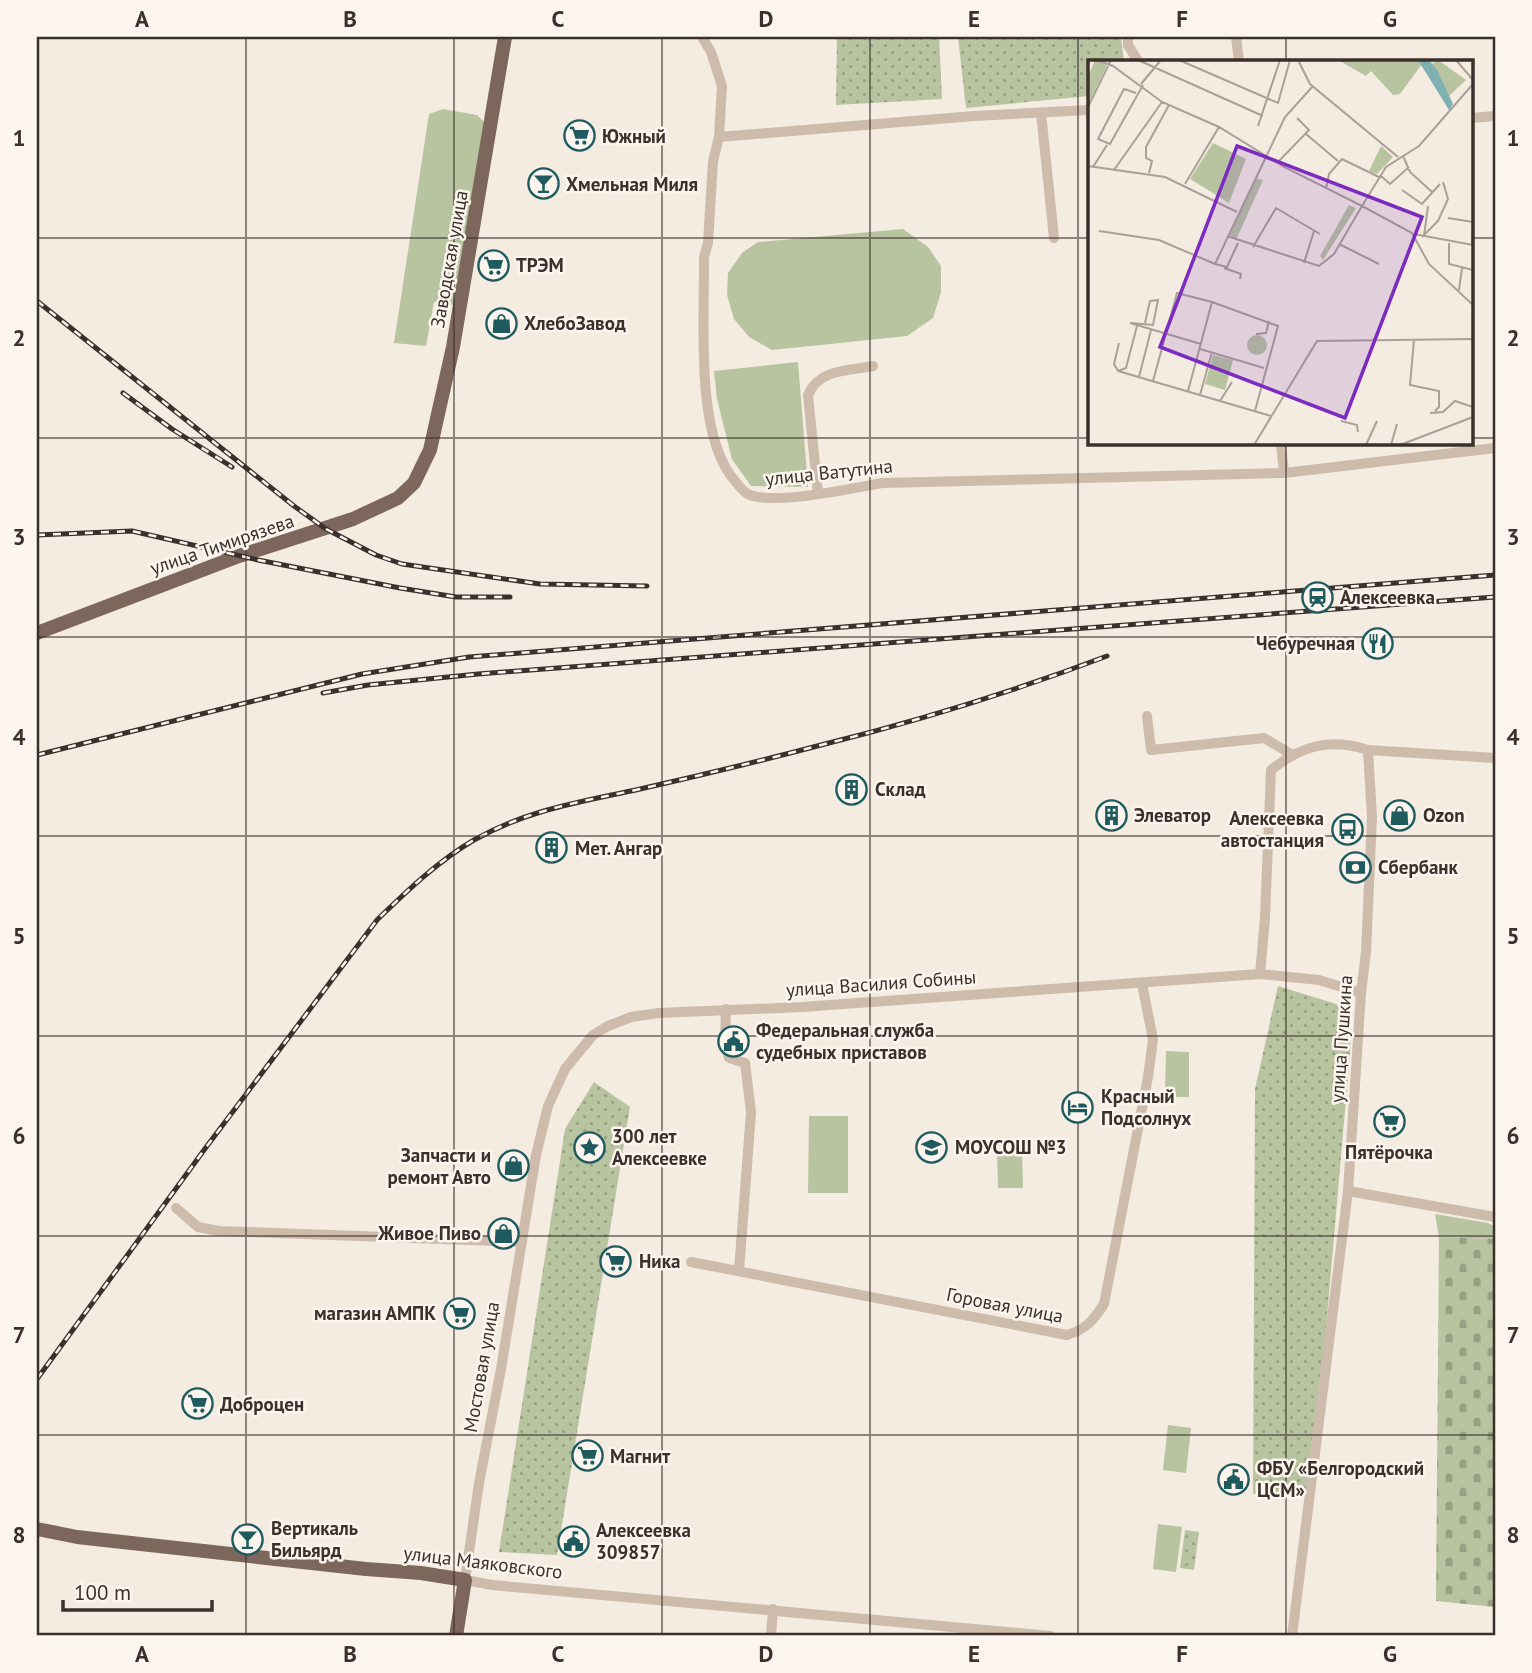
<svg xmlns="http://www.w3.org/2000/svg" width="1532" height="1673" viewBox="0 0 1532 1673" font-family="'PT Sans',sans-serif">
	<style>
		.grass { fill: #b8c4a0 }
		.cemetery { fill: url(#cemetery-stones) }
		.park { fill: url(#park-dots) }
		.lines { fill: none; stroke-linecap: round; stroke-linejoin: round }
		.minor { stroke: #cdbbac; stroke-width: 10 }
		.major { stroke: #7d675c; stroke-width: 14 }
		.rail-casing { stroke: #3b302b; stroke-width: 5 }
		.rail { stroke: #fbf5ee; stroke-width: 2.5; stroke-dasharray: 8; stroke-linecap: butt }
		.grid { fill: none; stroke: #3b302b; stroke-width: 2; stroke-opacity: 0.55 }
		.labels { text-anchor: middle; dominant-baseline: central; stroke-width: 5; stroke-linejoin: round; paint-order: stroke }
		.poi-label { font-size: 19px; font-weight: bold; fill: #3b302b; stroke: #fbf5ee; text-anchor: start }
		.street-label { font-size: 19px; fill: #3b302b; stroke: #fbf5ee }
		.inset-road { fill: none; stroke: #aaa098; stroke-width: 2 }
		.view { fill: #7b2cbf; fill-opacity: 0.15; stroke: #7b2cbf; stroke-width: 3.5 }
		.inset-edge { fill: none; stroke: #3b302b; stroke-width: 3.5 }
		.neatline { fill: none; stroke: #3b302b; stroke-width: 2.5 }
		.grid-label { font-size: 23px; text-anchor: middle; font-weight: bold; fill: #3b302b }
	</style>
	<defs>
		<pattern id="cemetery-stones" width="16" height="16" patternUnits="userSpaceOnUse" patternTransform="scale(1.75)"><rect width="16" height="16" fill="#b8c4a0"/><path d="M2 7V4a2 2 0 0 1 4 0v3zM10 15v-3a2 2 0 0 1 4 0v3z" fill="#97a083"/></pattern>
		<pattern id="park-dots" width="8" height="8" patternUnits="userSpaceOnUse" patternTransform="scale(1.75)"><rect width="8" height="8" fill="#b8c4a0"/><path d="M2 2h.1M6 6h.1" fill="none" stroke="#97a083" stroke-width="1.8" stroke-linecap="round"/></pattern>
	</defs>
	<rect width="100%" height="100%" fill="#f4ebe1"/>
	<g class="grass">
		<path d="M 443,109 L 477,115 L 485,123 L 454,305 L 434,302 L 426,346 L 394,343 L 429,114 Z"/>
		<path d="M 903,229 L 928,247 L 941,266 L 941,292 L 933,318 L 907,336 L 772,350 L 749,337 L 734,319 L 727,295 L 728,273 L 742,253 L 758,242 Z"/>
		<path d="M 798,362 L 808,487 L 751,486 L 732,459 L 717,399 L 714,371 Z"/>
		<path d="M 1166,1051 L 1189,1052 L 1189,1097 L 1165,1097 Z"/>
		<path d="M 809,1116 L 848,1116 L 848,1193 L 808,1193 Z"/>
		<path d="M 1022,1150 L 1023,1188 L 998,1188 L 997,1151 Z"/>
		<path d="M 1435,1214 L 1488,1223 L 1495,1227 L 1495,1239 L 1439,1237 Z"/>
		<path d="M 1168,1425 L 1191,1428 L 1186,1473 L 1163,1470 Z"/>
		<path d="M 1158,1524 L 1182,1527 L 1176,1572 L 1153,1569 Z"/>
	</g>
	<path class="cemetery" d="M 1439,1237 L 1495,1239 L 1495,1607 L 1436,1601 Z"/>
	<g class="park">
		<path d="M 837,37 L 939,37 L 942,99 L 836,105 Z"/>
		<path d="M 958,37 L 1121,37 L 1124,61 L 1089,61 L 1089,96 L 966,108 Z"/>
		<path d="M 1278,986 L 1336,1004 L 1351,1019 L 1350,1053 L 1312,1489 L 1253,1494 L 1255,1089 Z"/>
		<path d="M 594,1082 L 630,1107 L 557,1555 L 499,1552 L 565,1129 Z"/>
		<path d="M 1185,1530 L 1199,1532 L 1194,1570 L 1180,1568 Z"/>
	</g>
	<g class="lines">
		<g class="minor">
			<path d="M 702,37 L 711,52 L 722,86 L 719,137 L 713,161 L 708,243 L 704,257 C 705,317 694,435 735,481 C 739,486 744,493 750,495 C 778,505 852,488 883,483 L 1284,473 L 1495,448"/>
			<path d="M 1128,37 L 1128,45 L 1138,61"/>
			<path d="M 1236,37 L 1239,61"/>
			<path d="M 1041,113 L 1054,238"/>
			<path d="M 1471,118 L 1495,116"/>
			<path d="M 719,137 L 974,116 L 1089,110"/>
			<path d="M 1281,443 L 1284,473"/>
			<path d="M 818,494 L 808,395 C 819,369 847,371 873,366"/>
			<path d="M 1147,716 L 1151,750 L 1264,738 L 1291,754"/>
			<path d="M 1368,750 L 1495,758"/>
			<path d="M 1260,974 L 1265,918 L 1271,770 C 1302,745 1330,738 1368,750 L 1372,817 L 1366,952 L 1361,993 L 1348,1191 L 1292,1636"/>
			<path d="M 726,1009 L 725,1043 L 729,1058 L 745,1063 L 751,1112 L 739,1271"/>
			<path d="M 1348,1191 L 1495,1217"/>
			<path d="M 176,1208 L 198,1227 L 219,1231 L 522,1242"/>
			<path d="M 691,1262 L 1067,1335 C 1085,1330 1094,1320 1104,1304 L 1148,1077 L 1153,1039 L 1142,984"/>
			<path d="M 771,1636 L 773,1609"/>
			<path d="M 1051,1636 L 492,1585 L 465,1580 L 479,1483 L 501,1369 L 536,1155 L 548,1106 L 565,1069 L 593,1035 L 608,1026 L 631,1017 L 659,1013 L 802,1007 L 1260,974 L 1319,980 L 1361,993"/>
		</g>
		<g class="major">
			<path d="M 37,633 L 239,556 L 353,519 L 398,498 L 414,483 L 430,450 L 453,347 L 505,37"/>
			<path d="M 37,1529 L 77,1537 L 366,1569 L 421,1573 L 465,1580 L 456,1636"/>
		</g>
		<defs>
			<g id="rail">
				<path d="M 37,301 L 294,506 L 326,529 L 376,555 L 402,564 L 540,584 L 647,586"/>
				<path d="M 123,393 L 172,429 L 232,467"/>
				<path d="M 37,535 L 132,531 L 258,560 L 400,588 L 456,597 L 510,597"/>
				<path d="M 323,693 L 368,685 L 478,674 L 1495,597"/>
				<path d="M 37,755 L 362,674 L 469,657 L 1495,575"/>
				<path d="M 37,1379 L 207,1146 L 377,920 C 407,891 438,861 474,840 C 529,809 581,802 640,789 C 702,775 764,760 825,744 C 921,720 1015,691 1107,656"/>
			</g>
		</defs>
		<use href="#rail" class="rail-casing"/>
		<use href="#rail" class="rail"/>
	</g>
	<path class="grid" d="M 246,37 L 246,1636M 454,37 L 454,1636M 662,37 L 662,1636M 870,37 L 870,1636M 1078,37 L 1078,1636M 1286,37 L 1286,61M 37,238 L 1089,238M 1471,238 L 1495,238M 37,438 L 1089,438M 1471,438 L 1495,438M 1286,443 L 1286,1636M 37,637 L 1495,637M 37,836 L 1495,836M 37,1036 L 1495,1036M 37,1236 L 1495,1236M 37,1435 L 1495,1435"/>
	<defs>
		<symbol id="supermarket-ring" viewBox="-11 -11 22 22"><circle r="9.5" fill="#fbf5ee" stroke="#1f5a5e" stroke-width="1.5"/><path d="M-6-5.5h2.5l.6 2H6L4.5 2H-2.5L-4.4-4H-6ZM-1.5 3.2a1.3 1.3 0 1 0 .1 0ZM3 3.2a1.3 1.3 0 1 0 .1 0Z" fill="#1f5a5e"/></symbol>
		<symbol id="bar-ring" viewBox="-11 -11 22 22"><circle r="9.5" fill="#fbf5ee" stroke="#1f5a5e" stroke-width="1.5"/><path d="M-6-5H6L.8 .8V4.5H3.5V6h-7V4.5H-.8V.8Z" fill="#1f5a5e"/></symbol>
		<symbol id="shop-ring" viewBox="-11 -11 22 22"><circle r="9.5" fill="#fbf5ee" stroke="#1f5a5e" stroke-width="1.5"/><path d="M-5-2.5h2.3a2.7 3.5 0 0 1 5.4 0H5L5.5 6h-11ZM-1.5-2.5h3a1.5 2.3 0 0 0-3 0Z" fill="#1f5a5e"/></symbol>
		<symbol id="station-ring" viewBox="-11 -11 22 22"><circle r="9.5" fill="#fbf5ee" stroke="#1f5a5e" stroke-width="1.5"/><path d="M-3-6H3Q5-6 5-4V2Q5 4 3 4L4.5 6H3L1.5 4h-3L-3 6H-4.5L-3 4Q-5 4-5 2V-4Q-5-6-3-6ZM-3.5-4v3h7v-3ZM-3.5 1v1.5H-2V1ZM2 1v1.5H3.5V1Z" fill="#1f5a5e"/></symbol>
		<symbol id="restaurant-ring" viewBox="-11 -11 22 22"><circle r="9.5" fill="#fbf5ee" stroke="#1f5a5e" stroke-width="1.5"/><path d="M-5-6h1v4h1v-4h1v4h1v-4h1v5L-1.5 .5V6h-2V.5L-5-1ZM5-6V6H3V1.5H1.5Q1.5-4 5-6Z" fill="#1f5a5e"/></symbol>
		<symbol id="building-ring" viewBox="-11 -11 22 22"><circle r="9.5" fill="#fbf5ee" stroke="#1f5a5e" stroke-width="1.5"/><path d="M-4-6H4V6H1V3H-1V6H-4ZM-2.5-4.3h1.7v1.8h-1.7ZM.8-4.3h1.7v1.8H.8ZM-2.5-1h1.7V.8h-1.7ZM.8-1h1.7V.8H.8Z" fill="#1f5a5e"/></symbol>
		<symbol id="bus-ring" viewBox="-11 -11 22 22"><circle r="9.5" fill="#fbf5ee" stroke="#1f5a5e" stroke-width="1.5"/><path d="M-5-6H5V4H4V6H2V4H-2V6H-4V4H-5ZM-3.5-4V0h7V-4ZM-3.5 1.2v1.5H-2V1.2ZM2 1.2v1.5H3.5V1.2Z" fill="#1f5a5e"/></symbol>
		<symbol id="bank-ring" viewBox="-11 -11 22 22"><circle r="9.5" fill="#fbf5ee" stroke="#1f5a5e" stroke-width="1.5"/><path d="M-6-4H6V4H-6ZM0-2.3a2.3 2.3 0 1 0 0 4.6a2.3 2.3 0 1 0 0-4.6Z" fill="#1f5a5e"/></symbol>
		<symbol id="civic-ring" viewBox="-11 -11 22 22"><circle r="9.5" fill="#fbf5ee" stroke="#1f5a5e" stroke-width="1.5"/><path d="M-.6-6.5H3V-4.5H.6V-3L4-1V1h2V6H-6V1h2V-1L-.6-3ZM-1.2 2.5V6h2.4V2.5Z" fill="#1f5a5e"/></symbol>
		<symbol id="hotel-ring" viewBox="-11 -11 22 22"><circle r="9.5" fill="#fbf5ee" stroke="#1f5a5e" stroke-width="1.5"/><path d="M-6-4.5h1.5V1H6V5H4.5V3h-9V5H-6ZM-4 0a1.8 1.8 0 1 1 3.6 0ZM.5 0V-2.5h3Q6-2.5 6 0Z" fill="#1f5a5e"/></symbol>
		<symbol id="sight-ring" viewBox="-11 -11 22 22"><circle r="9.5" fill="#fbf5ee" stroke="#1f5a5e" stroke-width="1.5"/><path d="M0-6L1.8-2.2L6-1.7L2.9 1.2L3.7 5.4L0 3.3L-3.7 5.4L-2.9 1.2L-6-1.7L-1.8-2.2Z" fill="#1f5a5e"/></symbol>
		<symbol id="school-ring" viewBox="-11 -11 22 22"><circle r="9.5" fill="#fbf5ee" stroke="#1f5a5e" stroke-width="1.5"/><path d="M0-5L7-2L0 1L-7-2ZM-4 1L0 2.5L4 1V4Q0 6-4 4Z" fill="#1f5a5e"/></symbol>
	</defs>
	<g fill-rule="evenodd">
		<use href="#supermarket-ring" x="562" y="118" width="35" height="35"/>
		<use href="#bar-ring" x="526" y="166" width="35" height="35"/>
		<use href="#supermarket-ring" x="476" y="248" width="35" height="35"/>
		<use href="#shop-ring" x="484" y="306" width="35" height="35"/>
		<use href="#station-ring" x="1300" y="580" width="35" height="35"/>
		<use href="#restaurant-ring" x="1360" y="626" width="35" height="35"/>
		<use href="#building-ring" x="834" y="772" width="35" height="35"/>
		<use href="#building-ring" x="1094" y="798" width="35" height="35"/>
		<use href="#shop-ring" x="1382" y="798" width="35" height="35"/>
		<use href="#bus-ring" x="1330" y="812" width="35" height="35"/>
		<use href="#building-ring" x="534" y="830" width="35" height="35"/>
		<use href="#bank-ring" x="1338" y="850" width="35" height="35"/>
		<use href="#civic-ring" x="716" y="1024" width="35" height="35"/>
		<use href="#hotel-ring" x="1060" y="1090" width="35" height="35"/>
		<use href="#supermarket-ring" x="1372" y="1104" width="35" height="35"/>
		<use href="#sight-ring" x="572" y="1130" width="35" height="35"/>
		<use href="#school-ring" x="914" y="1130" width="35" height="35"/>
		<use href="#shop-ring" x="496" y="1148" width="35" height="35"/>
		<use href="#shop-ring" x="486" y="1216" width="35" height="35"/>
		<use href="#supermarket-ring" x="598" y="1244" width="35" height="35"/>
		<use href="#supermarket-ring" x="442" y="1296" width="35" height="35"/>
		<use href="#supermarket-ring" x="180" y="1386" width="35" height="35"/>
		<use href="#supermarket-ring" x="570" y="1438" width="35" height="35"/>
		<use href="#civic-ring" x="1216" y="1462" width="35" height="35"/>
		<use href="#bar-ring" x="230" y="1522" width="35" height="35"/>
		<use href="#civic-ring" x="556" y="1524" width="35" height="35"/>
	</g>
	<g class="labels">
		<g class="poi-label">
			<text x="602" y="136">Южный</text>
			<text x="566" y="184">Хмельная Миля</text>
			<text x="516" y="265">ТРЭМ</text>
			<text x="524" y="323">ХлебоЗавод</text>
			<text x="1340" y="597">Алексеевка</text>
			<text x="1355" y="643" text-anchor="end">Чебуречная</text>
			<text x="875" y="789">Склад</text>
			<text x="1134" y="815">Элеватор</text>
			<text x="1423" y="815">Ozon</text>
			<text x="1324" y="818" text-anchor="end">Алексеевка<tspan x="1324" dy="22">автостанция</tspan></text>
			<text x="575" y="848">Мет. Ангар</text>
			<text x="1378" y="867">Сбербанк</text>
			<text x="756" y="1030">Федеральная служба<tspan x="756" dy="22">судебных приставов</tspan></text>
			<text x="1101" y="1096">Красный<tspan x="1101" dy="22">Подсолнух</tspan></text>
			<text x="612" y="1136">300 лет<tspan x="612" dy="22">Алексеевке</tspan></text>
			<text x="955" y="1147">МОУСОШ №3</text>
			<text x="1389" y="1152" text-anchor="middle">Пятёрочка</text>
			<text x="491" y="1155" text-anchor="end">Запчасти и<tspan x="491" dy="22">ремонт Авто</tspan></text>
			<text x="481" y="1233" text-anchor="end">Живое Пиво</text>
			<text x="639" y="1261">Ника</text>
			<text x="436" y="1313" text-anchor="end">магазин АМПК</text>
			<text x="220" y="1404">Доброцен</text>
			<text x="610" y="1456">Магнит</text>
			<text x="1257" y="1468">ФБУ «Белгородский<tspan x="1257" dy="22">ЦСМ»</tspan></text>
			<text x="271" y="1528">Вертикаль<tspan x="271" dy="22">Бильярд</tspan></text>
			<text x="596" y="1530">Алексеевка<tspan x="596" dy="22">309857</tspan></text>
		</g>
		<g class="street-label">
			<text transform="translate(449 259) rotate(-80)">Заводская улица</text>
			<text transform="translate(829 472) rotate(-6)">улица Ватутина</text>
			<text transform="translate(222 544) rotate(-19)">улица Тимирязева</text>
			<text transform="translate(881 983) rotate(-4)">улица Василия Собины</text>
			<text transform="translate(1341 1039) rotate(-86)">улица Пушкина</text>
			<text transform="translate(1005 1305) rotate(11)">Горовая улица</text>
			<text transform="translate(481 1367) rotate(-80)">Мостовая улица</text>
			<text transform="translate(483 1562) rotate(7)">улица Маяковского</text>
		</g>
	</g>
	<g transform="translate(1088 60)">
		<rect width="385" height="385" fill="#f4ebe1"/>
		<path d="M159 285a10 10 0 1 1 20 0a10 10 0 1 1-20 0Z" fill="#b8c4a0"/>
		<path d="M 125,83 L 158,99 L 141,143 L 102,119 Z" fill="#b8c4a0"/>
		<path d="M 7,0 L 19,5 L 0,44 L 0,17 ZM 250,0 L 330,0 L 334,4 L 312,34 L 305,35 L 283,11 L 278,16 ZM 350,0 L 378,20 L 360,37 L 344,4 ZM 293,86 L 305,97 L 289,114 L 281,111 ZM 167,118 L 175,120 L 148,180 L 142,175 ZM 261,145 L 268,148 L 235,200 L 232,196 ZM 125,295 L 145,300 L 137,330 L 117,324 Z" fill="#b8c4a0"/>
		<path d="M 330,0 L 341,0 L 349,10 L 365,44 L 361,50 Z" fill="#7fb0b2"/>
		<path class="inset-road" d="M 9,0 L 25,6 L 74,42 L 131,67 L 196,107 L 274,146 L 246,194 L 231,206 L 139,176M 50,0 L 175,56M 91,0 L 190,43 L 202,0M 210,0 L 222,24 L 310,97M 368,0 L 385,20M 53,24 L 73,0M 385,24 L 331,86 L 298,107 L 274,146 L 324,173 L 341,204 L 385,245M 48,33 L 36,29 L 10,79 L 22,84 L 55,25M 0,47 L 23,0M 170,66 L 192,0M 218,74 L 250,101M 315,96 L 322,112 L 344,132M 189,103 L 221,70 L 209,58M 0,106 L 77,117 L 149,152M 5,107 L 19,85M 26,110 L 74,42M 61,113 L 64,101 L 58,98 L 58,87 L 81,45M 292,115 L 302,124 L 321,107M 97,124 L 131,67M 238,129 L 241,114 L 254,99 L 291,117M 314,130 L 334,144 L 352,124M 360,158 L 385,162M 11,171 L 71,180 L 127,204M 326,174 L 385,185M 336,176 L 340,146M 334,177 L 350,161 L 360,139 L 355,122M 150,183 L 139,207 L 127,204 L 197,57 L 225,26M 361,183 L 361,204 L 385,210M 251,184 L 291,204M 384,185 L 385,163M 165,187 L 188,148 L 232,174M 216,203 L 226,171M 136,208 L 153,214 L 152,219M 371,230 L 374,208M 42,263 L 65,265 L 70,240 L 62,241 L 57,263M 42,263 L 113,284M 168,274 L 178,273 L 181,261M 326,280 L 322,325 L 351,331 L 351,347 L 347,351M 112,289 L 176,308M 30,311 L 183,356M 30,311 L 38,308 L 49,266M 30,311 L 26,304 L 31,283M 51,317 L 63,270M 65,321 L 89,233 L 124,242 L 190,266 L 167,351M 100,331 L 124,242M 112,335 L 124,292M 132,341 L 144,322M 342,353 L 355,352 L 367,341 L 385,347M 253,361 L 269,365 L 270,372M 166,385 L 229,281 L 385,279M 278,385 L 289,361M 303,385 L 309,364M 312,385 L 385,357"/>
		<path class="view" d="M 149,86 L 334,157 L 257,358 L 72,287 Z"/>
		<rect width="385" height="385" class="inset-edge"/>
	</g>
	<rect width="1532" height="1673" fill="none" stroke="#fbf5ee" stroke-width="77"/>
	<path d="M63 1600v10h149v-10" fill="none" stroke="#3b302b" stroke-width="3.5"/>
	<text x="74" y="1600" font-size="21" fill="#3b302b" stroke="#fbf5ee" stroke-width="5" paint-order="stroke">100 m</text>
	<rect x="38" y="38" width="1456" height="1596" class="neatline"/>
	<g class="grid-label">
		<text x="142" y="27">A</text>
		<text x="350" y="27">B</text>
		<text x="558" y="27">C</text>
		<text x="766" y="27">D</text>
		<text x="974" y="27">E</text>
		<text x="1182" y="27">F</text>
		<text x="1390" y="27">G</text>
		<text x="19" y="146">1</text>
		<text x="1513" y="146">1</text>
		<text x="19" y="346">2</text>
		<text x="1513" y="346">2</text>
		<text x="19" y="545">3</text>
		<text x="1513" y="545">3</text>
		<text x="19" y="745">4</text>
		<text x="1513" y="745">4</text>
		<text x="19" y="944">5</text>
		<text x="1513" y="944">5</text>
		<text x="19" y="1144">6</text>
		<text x="1513" y="1144">6</text>
		<text x="19" y="1343">7</text>
		<text x="1513" y="1343">7</text>
		<text x="19" y="1543">8</text>
		<text x="1513" y="1543">8</text>
		<text x="142" y="1662">A</text>
		<text x="350" y="1662">B</text>
		<text x="558" y="1662">C</text>
		<text x="766" y="1662">D</text>
		<text x="974" y="1662">E</text>
		<text x="1182" y="1662">F</text>
		<text x="1390" y="1662">G</text>
	</g>
</svg>
